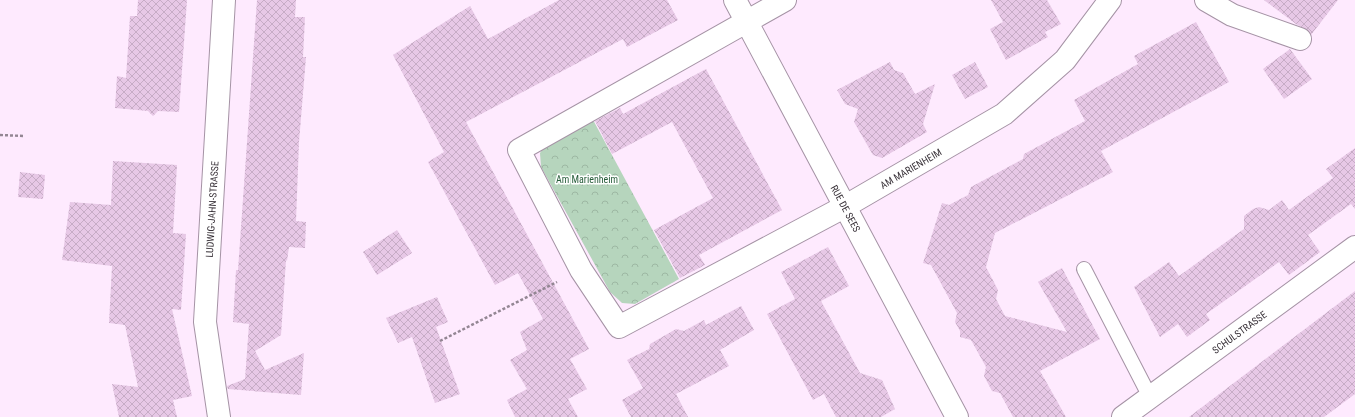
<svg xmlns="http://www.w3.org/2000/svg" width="1355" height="417" viewBox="0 0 1355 417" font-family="'Roboto Condensed',sans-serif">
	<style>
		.park { fill: url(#park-crowns) }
		.building { fill: url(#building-cross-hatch) }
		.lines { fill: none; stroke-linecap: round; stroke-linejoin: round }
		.lane-casing { stroke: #a593a5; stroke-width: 16 }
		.street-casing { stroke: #a593a5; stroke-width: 24 }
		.path { stroke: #938693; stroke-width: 2.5; stroke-dasharray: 3 2; stroke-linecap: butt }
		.lane { stroke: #fff; stroke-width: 14 }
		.street { stroke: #fff; stroke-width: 22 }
		.labels { text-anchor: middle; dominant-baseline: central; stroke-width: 3; stroke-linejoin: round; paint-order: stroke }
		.street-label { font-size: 10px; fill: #383138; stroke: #fff }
		.park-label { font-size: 10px; fill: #275d3a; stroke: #fff }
	</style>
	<defs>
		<pattern id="park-crowns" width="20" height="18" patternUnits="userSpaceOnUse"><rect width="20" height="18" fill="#b6d5bd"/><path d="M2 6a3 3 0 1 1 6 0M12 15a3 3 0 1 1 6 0" fill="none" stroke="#9db7a3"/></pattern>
		<pattern id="building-cross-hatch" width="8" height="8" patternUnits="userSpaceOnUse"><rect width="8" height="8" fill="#e7c8e6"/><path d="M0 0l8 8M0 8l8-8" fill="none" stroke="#c7acc6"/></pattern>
	</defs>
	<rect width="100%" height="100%" fill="#feeafe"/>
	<path class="park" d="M 592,118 L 679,279 L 635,304 L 622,303 L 610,292 L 541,167 L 540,153 L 548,141 Z"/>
	<g class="building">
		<path d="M 138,0 L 187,0 L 179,112 L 158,111 L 153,116 L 148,111 L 115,108 L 117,76 L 126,78 L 130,16 L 137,16 Z"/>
		<path d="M 257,0 L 296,0 L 295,17 L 305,17 L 303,57 L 306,57 L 299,142 L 296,221 L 306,222 L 305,248 L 289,247 L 287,261 L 286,260 L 281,335 L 255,351 L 265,370 L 304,353 L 301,395 L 228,389 L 227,386 L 245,379 L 249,324 L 233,322 L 236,270 L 238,270 Z"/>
		<path d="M 559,0 L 667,0 L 678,20 L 627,47 L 623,39 L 466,122 L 589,349 L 570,359 L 587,389 L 568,399 L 578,417 L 515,417 L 507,400 L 527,389 L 510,360 L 527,350 L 520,332 L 543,319 L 518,273 L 495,285 L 428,162 L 444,152 L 393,55 L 470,6 L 488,39 Z"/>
		<path d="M 991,0 L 1047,0 L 1061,24 L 1045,32 L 1048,37 L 1006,60 L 990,29 L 1003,22 Z"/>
		<path d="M 1264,0 L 1338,0 L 1311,35 L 1309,31 L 1296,24 Z"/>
		<path d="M 1196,22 L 1229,82 L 1101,151 L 1113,172 L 995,233 L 986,267 L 998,290 L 996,299 L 1005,316 L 1067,332 L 1038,282 L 1062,268 L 1100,339 L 1040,371 L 1066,417 L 1013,417 L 1000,393 L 992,391 L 984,376 L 986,367 L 971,340 L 960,337 L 960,331 L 955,322 L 957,313 L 931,265 L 923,263 L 942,203 L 949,205 L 968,195 L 971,187 L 1023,159 L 1024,154 L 1085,121 L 1074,100 L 1138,64 L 1134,56 Z"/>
		<path d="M 1290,49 L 1312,79 L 1284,99 L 1263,69 Z"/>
		<path d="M 890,62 L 894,70 L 903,73 L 915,94 L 935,84 L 923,124 L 927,132 L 882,158 L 873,155 L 854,122 L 858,109 L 845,104 L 837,90 Z"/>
		<path d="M 975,62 L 988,87 L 965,99 L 952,75 Z"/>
		<path d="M 706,69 L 782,210 L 699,255 L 705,265 L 680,278 L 654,230 L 713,198 L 672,122 L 612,154 L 595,121 L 620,108 L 623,114 Z"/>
		<path d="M 1355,148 L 1355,209 L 1351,204 L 1308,235 L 1320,252 L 1289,275 L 1279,262 L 1206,314 L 1210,320 L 1187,337 L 1178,324 L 1160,337 L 1134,287 L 1169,262 L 1179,276 L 1244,229 L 1244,216 L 1253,209 L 1259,207 L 1269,210 L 1282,200 L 1289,210 L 1333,178 L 1326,169 Z"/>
		<path d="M 113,161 L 177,165 L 173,233 L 186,234 L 181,310 L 172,309 L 192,396 L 173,400 L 177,417 L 119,417 L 112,384 L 138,387 L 125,325 L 109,323 L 112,266 L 62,260 L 70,202 L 111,205 Z"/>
		<path d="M 20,172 L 45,175 L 43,199 L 18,197 Z"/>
		<path d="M 397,230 L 412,253 L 377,275 L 363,252 Z"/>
		<path d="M 828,247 L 849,286 L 821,301 L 860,373 L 882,380 L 895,409 L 881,417 L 836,417 L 824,394 L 813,400 L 767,314 L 795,299 L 781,272 Z"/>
		<path d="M 1355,291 L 1355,394 L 1324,417 L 1189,417 Z"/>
		<path d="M 437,297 L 448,322 L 436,327 L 460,394 L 435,403 L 412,337 L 398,343 L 386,318 Z"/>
		<path d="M 741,306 L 754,330 L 720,350 L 729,366 L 676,394 L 688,417 L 631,417 L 622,400 L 643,388 L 627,360 L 649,349 L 650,344 L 676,329 L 684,331 L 704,320 L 706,325 Z"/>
	</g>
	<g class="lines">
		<defs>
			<path id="lane" d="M 1084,269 L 1150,397"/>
			<g id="street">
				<path id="s1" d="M 735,0 L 957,417"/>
				<path id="s2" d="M 785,0 L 519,150 L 581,270 L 619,327 L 844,207 L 1004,114 L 1065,60 L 1110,0"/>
				<path d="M 1206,0 L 1232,15 L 1300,39"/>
				<path id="s3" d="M 219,417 L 205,322 L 224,0"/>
				<path id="s4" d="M 1123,417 L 1355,247"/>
			</g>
		</defs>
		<use href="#lane" class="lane-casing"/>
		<use href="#street" class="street-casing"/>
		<g class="path">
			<path d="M 0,135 L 24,136"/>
			<path d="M 440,341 L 557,282"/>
		</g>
		<use href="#lane" class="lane"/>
		<use href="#street" class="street"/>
	</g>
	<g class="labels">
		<g class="street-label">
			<text stroke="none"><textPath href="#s2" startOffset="841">AM MARIENHEIM</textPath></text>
			<text stroke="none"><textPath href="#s3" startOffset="209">LUDWIG-JAHN-STRASSE</textPath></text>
			<text stroke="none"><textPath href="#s1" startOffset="236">RUE DE SEES</textPath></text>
			<text stroke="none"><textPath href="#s4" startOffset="144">SCHULSTRASSE</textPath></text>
		</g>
		<g class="park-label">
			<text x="587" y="179">Am Marienheim</text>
		</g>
	</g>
</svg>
